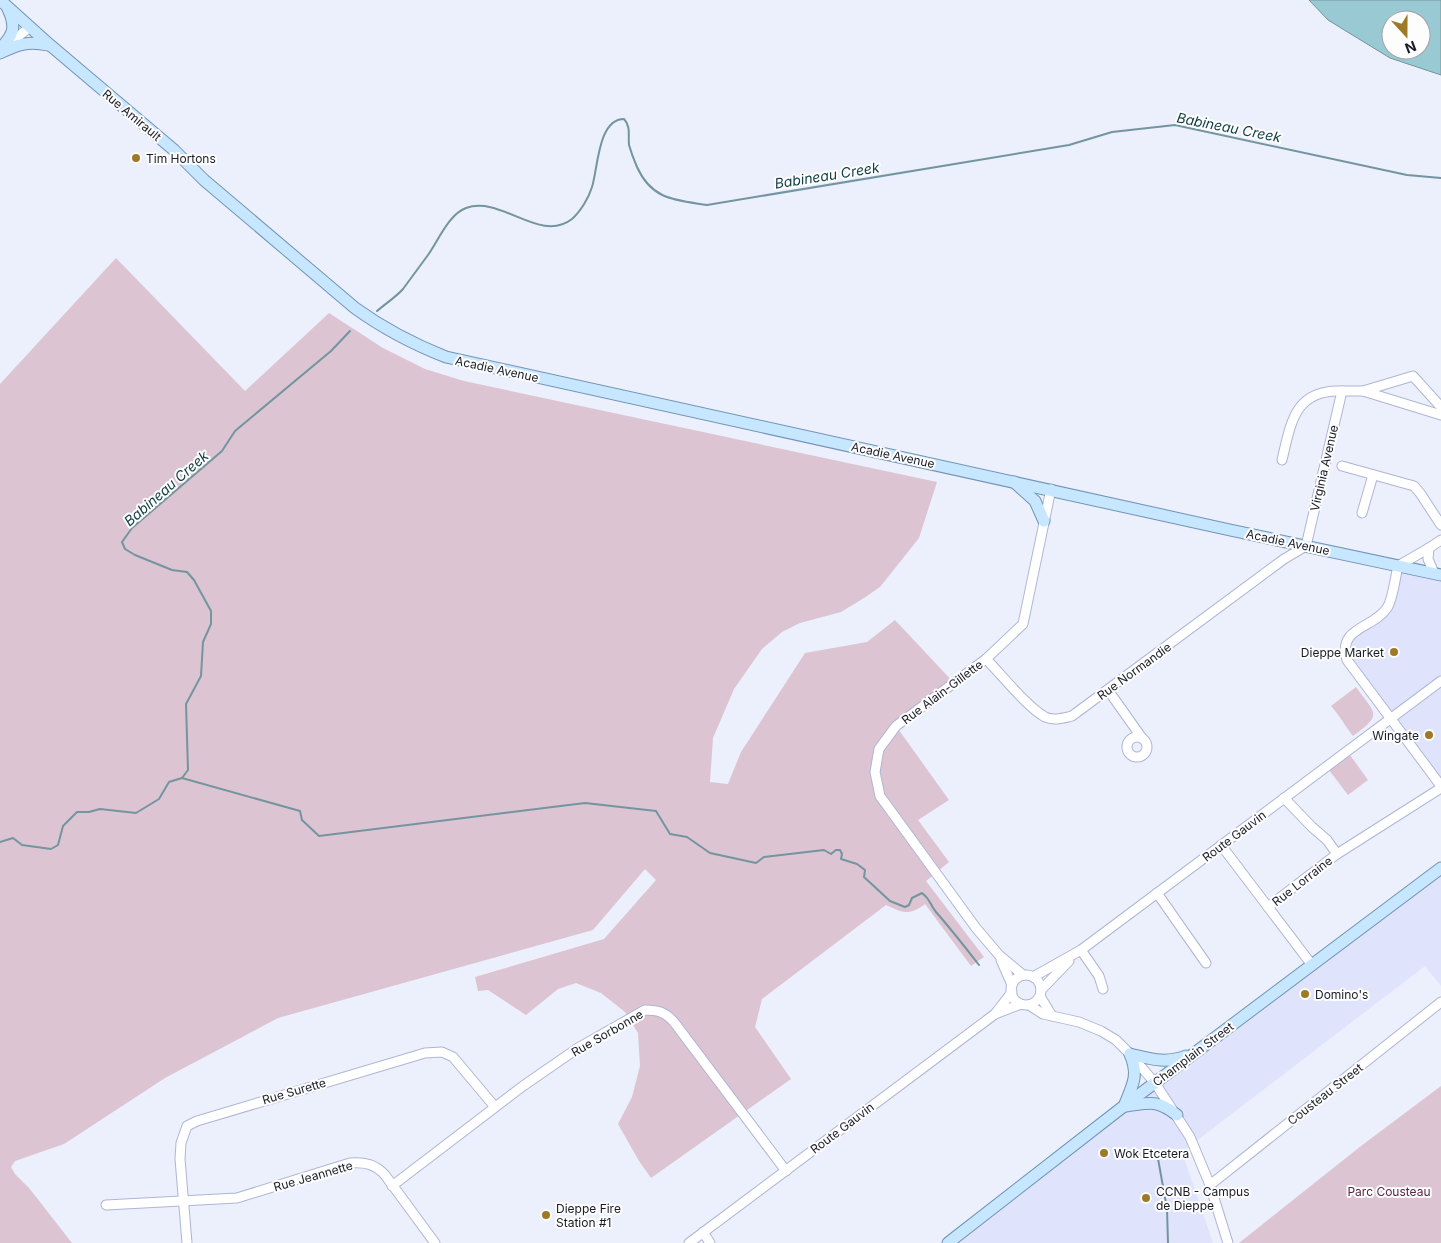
<svg xmlns="http://www.w3.org/2000/svg" width="1441" height="1243" viewBox="0 0 1441 1243" font-family="Inter,sans-serif">
	<style>
		.built { fill: #dfe4fc }
		.green { fill: #ddc4d2 }
		.water { fill: #99c9d2; stroke: #73959f; fill-rule: evenodd }
		.lines { fill: none; stroke-linecap: round; stroke-linejoin: round }
		.stream { stroke: #73959f; stroke-width: 2 }
		.minor-casing { stroke: #afb5d5; stroke-width: 11 }
		.major-casing { stroke: #7294b3; stroke-width: 13 }
		.minor { stroke: #fff; stroke-width: 9 }
		.major { stroke: #c7e6ff; stroke-width: 11 }
		.poi-dot { fill: #9e7926; stroke: #fdfdfd; stroke-width: 2 }
		.labels { text-anchor: middle; dominant-baseline: central; stroke-width: 4; stroke-linejoin: round; paint-order: stroke }
		.street-label { font-size: 12px; fill: #191b27; stroke: #fdfdfd }
		.poi-label { font-size: 12px; fill: #191b27; stroke: #fdfdfd; text-anchor: start }
		.park-label { font-size: 12px; fill: #562644; stroke: #fdfdfd }
		.water-label { font-size: 14px; font-style: italic; fill: #134047; stroke: #fdfdfd }
	</style>
	<rect width="100%" height="100%" fill="#eceffc"/>
	<g class="built">
		<path d="M 1398,566 L 1441,575 L 1441,786 L 1350,664 L 1347,639 L 1381,614 Z"/>
		<path d="M 1441,868 L 1441,986 L 1425,966 L 1182,1152 L 1213,1243 L 951,1243 Z"/>
	</g>
	<g class="green">
		<path d="M 116,258 L 245,391 L 329,313 L 383,348 L 425,369 L 464,381 L 937,482 L 919,538 L 880,587 L 864,598 L 841,612 L 800,623 L 782,632 L 762,649 L 734,689 L 713,738 L 710,782 L 728,784 L 741,752 L 805,653 L 867,642 L 895,620 L 954,683 L 896,726 L 949,800 L 918,820 L 949,862 L 926,881 L 984,957 L 971,966 L 925,904 C 909,916 903,913 886,905 L 762,999 L 755,1027 L 791,1079 L 651,1178 L 639,1161 L 618,1124 L 632,1097 L 640,1066 L 638,1033 L 625,1012 L 601,993 L 576,983 L 558,989 L 526,1015 L 488,990 L 478,991 L 475,977 L 604,939 L 656,880 L 645,869 L 593,930 L 278,1018 L 165,1078 L 64,1144 L 15,1161 L 11,1167 L 15,1174 L 29,1188 L 72,1243 L 0,1243 L 0,384 Z"/>
		<path d="M 1356,687 C 1376,715 1383,714 1353,736 C 1345,726 1340,716 1331,706 Z"/>
		<path d="M 1350,755 L 1368,780 L 1348,795 L 1329,770 Z"/>
		<path d="M 1441,1086 L 1441,1243 L 1239,1243 L 1361,1146 Z"/>
	</g>
	<path class="water" d="M 1309,0 L 1441,0 L 1441,75 L 1390,58 L 1328,20 ZM 1391,20 L 1421,20 L 1421,50 L 1391,50 Z"/>
	<g class="lines">
		<g class="stream">
			<path d="M 377,311 C 385,304 396,297 403,289 C 411,278 420,266 428,255 C 438,241 449,214 466,208 C 501,195 540,244 572,219 C 581,211 589,197 592,187 C 598,168 598,119 624,119 C 631,126 628,136 629,145 C 631,152 634,160 637,167 C 652,200 675,200 707,205 L 1069,145 L 1112,132 L 1175,125 L 1407,175 L 1441,178"/>
			<path d="M 182,778 L 188,770 L 186,704 L 201,676 L 203,642 L 211,624 L 211,611 L 194,580 L 187,572 L 172,570 L 135,555 L 125,549 L 122,542 L 132,528 L 222,451 L 235,431 L 331,351 L 350,331"/>
			<path d="M 0,842 L 13,838 L 22,845 L 51,849 L 58,845 L 63,826 L 77,812 L 89,812 L 100,809 L 136,813 L 159,799 L 169,782 L 182,778 L 300,811 L 302,820 L 319,836 L 585,803 L 656,811 L 670,834 L 687,837 L 710,853 L 756,863 L 764,857 L 824,850 L 831,854 L 836,850 L 840,850 L 842,854 L 841,859 L 857,864 L 865,870 L 864,877 L 890,901 L 905,907 L 909,905 L 912,898 L 922,893 C 931,900 930,905 936,912 C 951,929 965,947 979,965"/>
			<path d="M 1157,1153 L 1167,1209 L 1168,1243"/>
		</g>
		<defs>
			<g id="minor">
				<path d="M 5,47 L 30,27"/>
				<path d="M 1363,391 L 1413,376 L 1441,407"/>
				<path d="M 1282,460 C 1291,422 1295,389 1342,391"/>
				<path d="M 1342,466 L 1414,486 L 1420,493 L 1441,525"/>
				<path d="M 1362,513 L 1373,475"/>
				<path d="M 1441,540 L 1429,548 L 1398,566 C 1395,578 1393,599 1387,608 C 1373,629 1337,627 1347,660 L 1441,786"/>
				<path d="M 1429,548 L 1428,559 L 1434,573"/>
				<path d="M 986,659 C 1002,675 1026,706 1045,717 C 1054,721 1063,718 1072,716 L 1284,559 L 1306,546 L 1342,391 L 1363,391 L 1441,415"/>
				<path d="M 1108,690 L 1142,738"/>
				<circle cx="1137" cy="747" r="10"/>
				<path d="M 1221,845 L 1312,965"/>
				<path d="M 1337,854 L 1441,788"/>
				<path d="M 1157,893 L 1206,963"/>
				<path d="M 1268,907 L 1337,854 L 1327,840 L 1312,827 L 1284,798"/>
				<path d="M 1081,950 L 1099,976 L 1103,989"/>
				<path d="M 1001,960 L 1012,985"/>
				<path d="M 1023,975 L 999,955 L 976,928 L 880,796 L 875,772 L 879,749 L 896,726 L 986,659 L 1023,624 L 1051,489"/>
				<circle cx="1026" cy="990" r="15"/>
				<path d="M 1033,977 L 1081,950 L 1441,681"/>
				<path d="M 1041,990 L 1069,961"/>
				<path d="M 1040,996 L 1052,1016"/>
				<path d="M 1029,1005 L 1043,1014 L 1079,1022 L 1101,1031 L 1116,1040 L 1130,1054 L 1155,1083 L 1190,1137 L 1210,1185 L 1228,1243"/>
				<path d="M 995,1014 L 1012,992"/>
				<path d="M 1210,1185 L 1441,1002"/>
				<path d="M 392,1186 L 523,1086 L 578,1048 L 645,1010 C 658,1010 665,1012 674,1022 L 786,1171"/>
				<path d="M 106,1205 L 237,1198 L 350,1163 C 365,1162 375,1164 385,1175 L 435,1243"/>
				<path d="M 703,1232 L 710,1243"/>
				<path d="M 187,1243 L 180,1159 L 181,1143 L 187,1126 L 197,1121 L 425,1053 L 442,1052 L 453,1057 L 495,1107"/>
				<path d="M 689,1243 L 995,1014 L 1021,1004"/>
			</g>
			<g id="major">
				<path d="M 0,0 L 50,45 L 174,150 L 204,180 L 355,308 C 384,329 413,344 446,357 L 1230,530 L 1441,575"/>
				<path d="M 0,49 C 13,35 17,28 8,9"/>
				<path d="M 0,53 C 19,44 28,41 48,45"/>
				<path d="M 1014,482 L 1035,501 L 1044,521"/>
				<path d="M 1130,1054 C 1151,1059 1165,1064 1186,1056"/>
				<path d="M 1125,1104 C 1133,1084 1139,1075 1130,1054"/>
				<path d="M 1126,1106 C 1151,1103 1156,1099 1177,1115"/>
				<path d="M 948,1243 L 1124,1106 L 1441,868"/>
			</g>
		</defs>
		<use href="#minor" class="minor-casing"/>
		<use href="#major" class="major-casing"/>
		<use href="#minor" class="minor"/>
		<use href="#major" class="major"/>
	</g>
	<g class="poi-dot">
		<circle cx="136" cy="158" r="5"/>
		<circle cx="1394" cy="652" r="5"/>
		<circle cx="1429" cy="735" r="5"/>
		<circle cx="1305" cy="994" r="5"/>
		<circle cx="1104" cy="1153" r="5"/>
		<circle cx="1146" cy="1198" r="5"/>
		<circle cx="546" cy="1215" r="5"/>
	</g>
	<g class="labels">
		<g class="street-label">
			<text transform="translate(132 115) rotate(40)">Rue Amirault</text>
			<text transform="translate(497 369) rotate(12)">Acadie Avenue</text>
			<text transform="translate(893 455) rotate(12)">Acadie Avenue</text>
			<text transform="translate(1324 468) rotate(-77)">Virginia Avenue</text>
			<text transform="translate(1288 542) rotate(12)">Acadie Avenue</text>
			<text transform="translate(1134 671) rotate(-36)">Rue Normandie</text>
			<text transform="translate(942 692) rotate(-37)">Rue Alain-Gillette</text>
			<text transform="translate(1234 836) rotate(-37)">Route Gauvin</text>
			<text transform="translate(1302 881) rotate(-38)">Rue Lorraine</text>
			<text transform="translate(607 1033) rotate(-30)">Rue Sorbonne</text>
			<text transform="translate(1193 1054) rotate(-37)">Champlain Street</text>
			<text transform="translate(294 1091) rotate(-16)">Rue Surette</text>
			<text transform="translate(1325 1094) rotate(-38)">Cousteau Street</text>
			<text transform="translate(842 1128) rotate(-37)">Route Gauvin</text>
			<text transform="translate(313 1176) rotate(-16)">Rue Jeannette</text>
		</g>
		<g class="poi-label">
			<text x="146" y="158">Tim Hortons</text>
			<text x="1384" y="652" text-anchor="end">Dieppe Market</text>
			<text x="1419" y="735" text-anchor="end">Wingate</text>
			<text x="1315" y="994">Domino's</text>
			<text x="1114" y="1153">Wok Etcetera</text>
			<text x="1156" y="1191">CCNB - Campus<tspan x="1156" dy="14">de Dieppe</tspan></text>
			<text x="556" y="1208">Dieppe Fire<tspan x="556" dy="14">Station #1</tspan></text>
		</g>
		<g class="park-label">
			<text x="1389" y="1191">Parc Cousteau</text>
		</g>
		<g class="water-label">
			<text transform="translate(1229 127) rotate(11)">Babineau Creek</text>
			<text transform="translate(827 175) rotate(-9)">Babineau Creek</text>
			<text transform="translate(166 488) rotate(-41)">Babineau Creek</text>
		</g>
	</g>
	<g transform="translate(1406 35) rotate(159)"><circle r="24" fill="#fdfdfd" stroke="#a2a3a7"/>
	<path d="M0-4L9 19L0 12L-9 19Z" fill="#9e7926"/>
	<text y="-8" font-size="14" font-weight="bold" text-anchor="middle" fill="#191b27">N</text>
	</g>
</svg>
